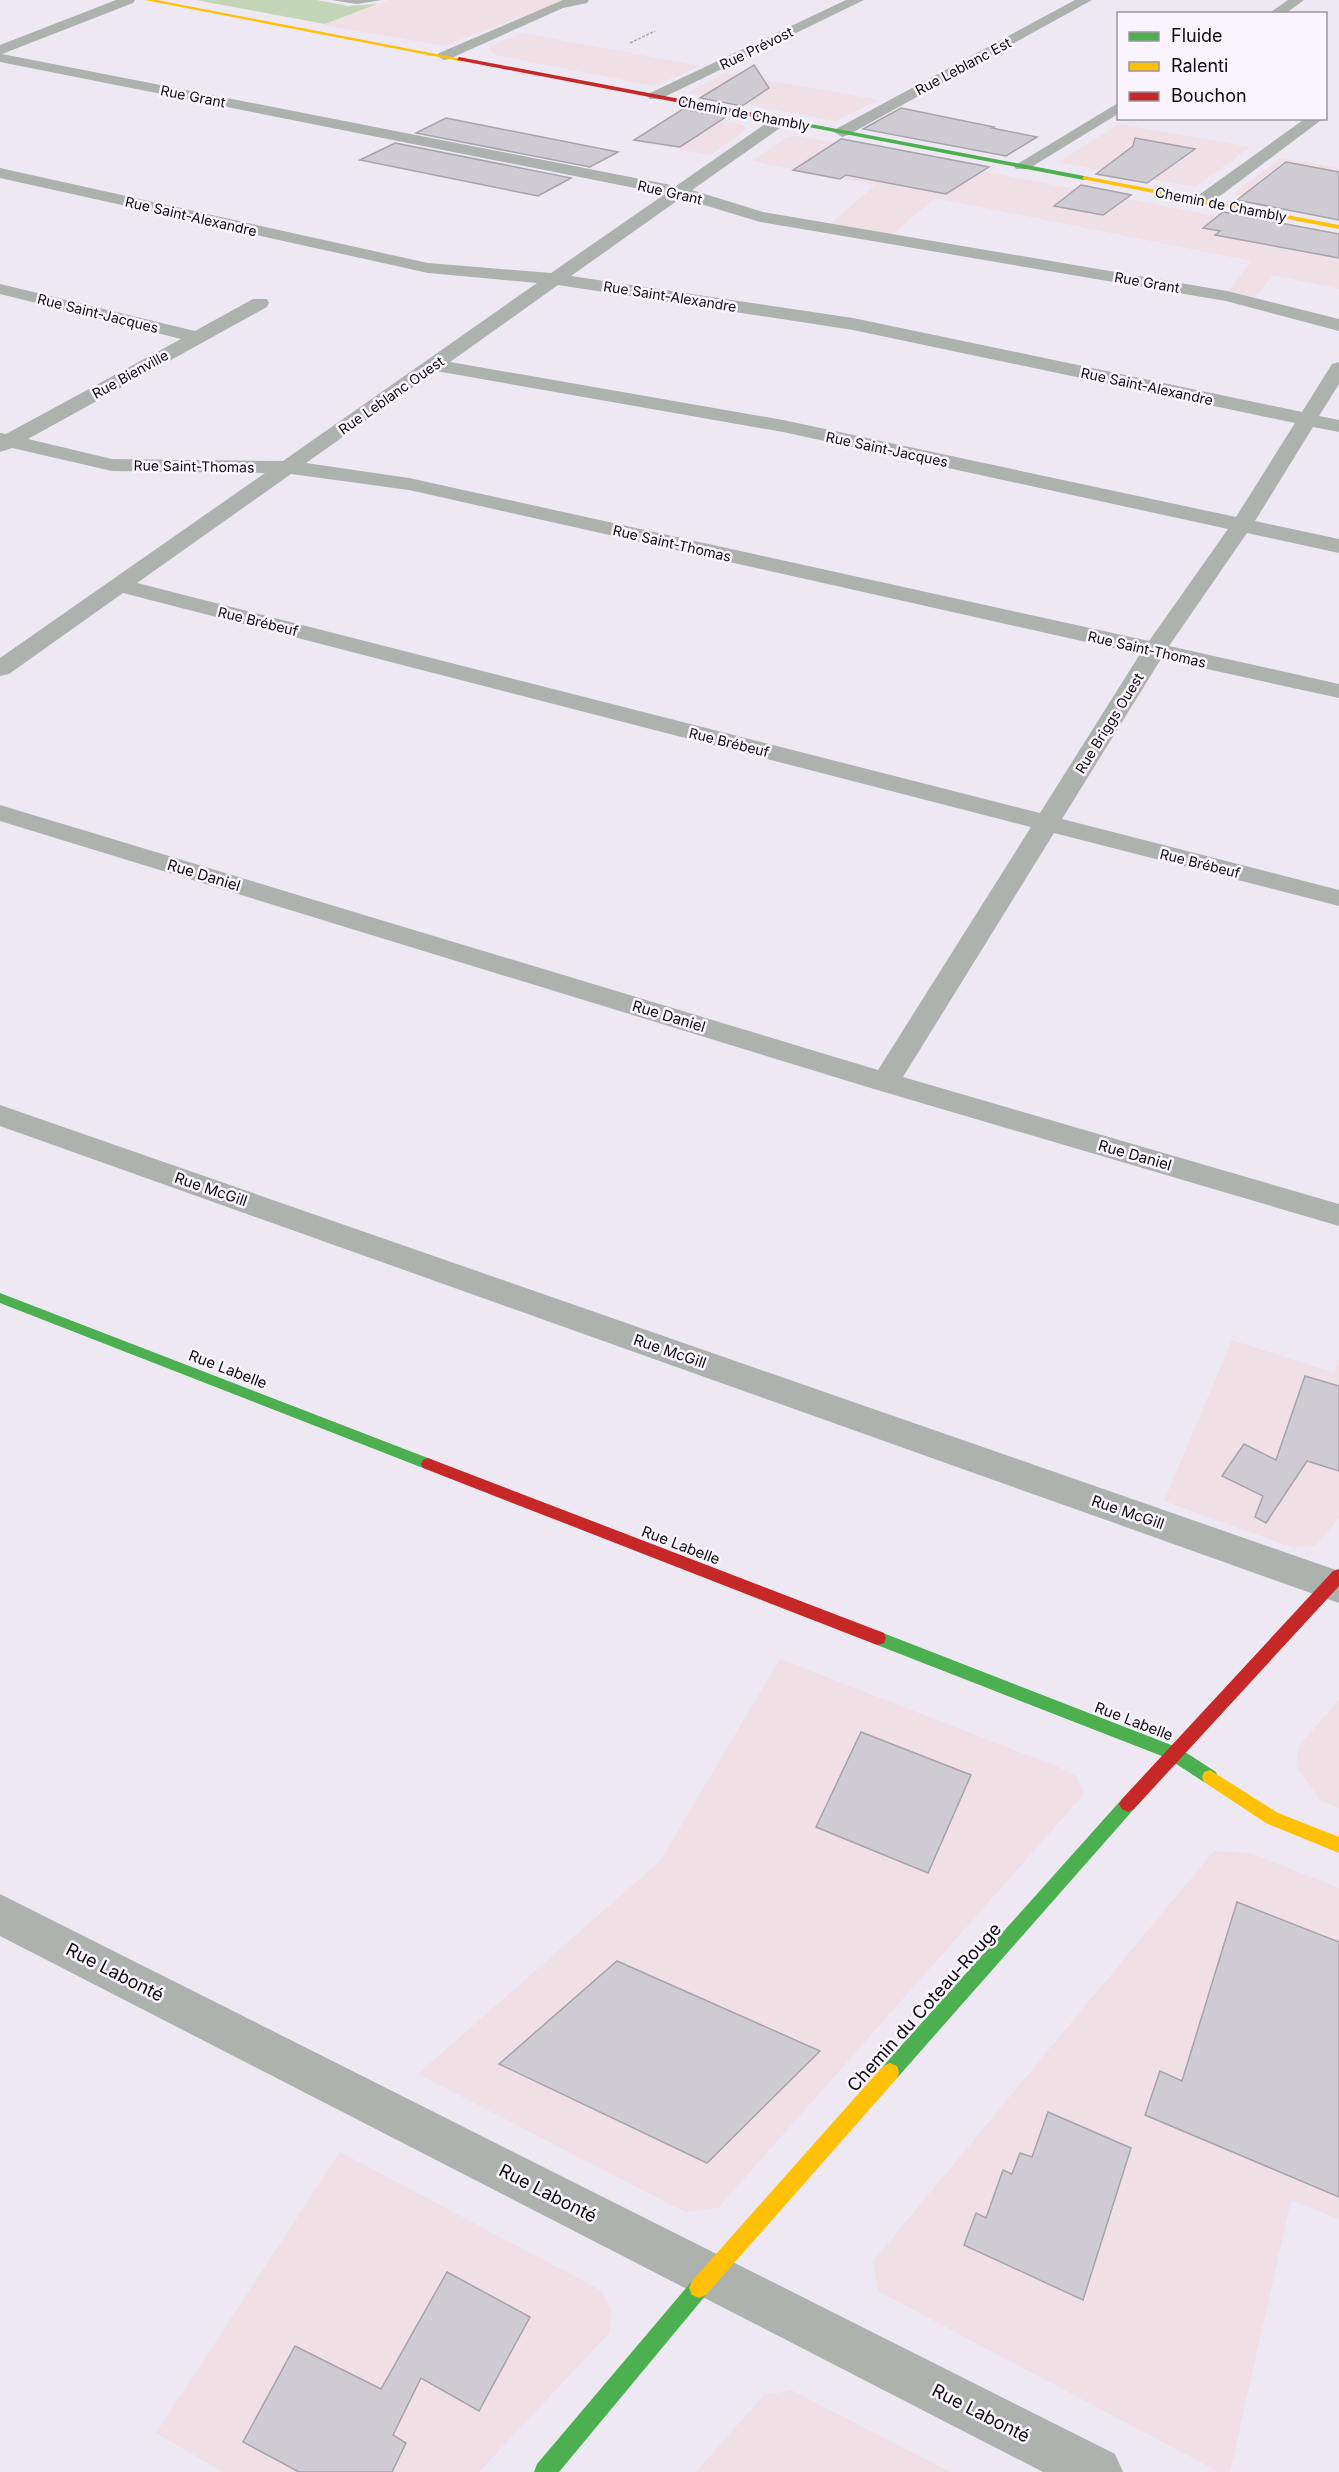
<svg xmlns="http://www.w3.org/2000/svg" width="1339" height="2472" viewBox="0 0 1339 2472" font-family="Inter,sans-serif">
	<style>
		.commercial { fill: #f0dfe5 }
		.green { fill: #c3d5b7 }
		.building { fill: #cfcbd3; stroke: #a7a3aa; stroke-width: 1.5 }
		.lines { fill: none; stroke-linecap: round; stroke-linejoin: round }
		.path { stroke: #aaacab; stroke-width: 1.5; stroke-dasharray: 3 1.5; stroke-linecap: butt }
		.lane { fill: #adb2ae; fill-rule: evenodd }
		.street { fill: #adb2ae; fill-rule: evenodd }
		.fast { fill: #4caf50; fill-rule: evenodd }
		.slow { fill: #ffc107; fill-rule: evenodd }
		.jam { fill: #c62828; fill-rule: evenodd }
		.labels { text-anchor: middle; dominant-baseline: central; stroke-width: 5; stroke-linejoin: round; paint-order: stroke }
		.far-street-label { font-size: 14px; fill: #0f0c11; stroke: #f9f4fd }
		.street-label { font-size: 15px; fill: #0f0c11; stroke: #f9f4fd }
		.near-street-label { font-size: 18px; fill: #0f0c11; stroke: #f9f4fd }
	</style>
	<rect width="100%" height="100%" fill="#ede8f2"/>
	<g class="commercial">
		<path d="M 389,0 L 566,0 L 444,46 L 323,25 Z"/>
		<path d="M 522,33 L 701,66 L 654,86 L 495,55 L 489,47 Z"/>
		<path d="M 725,73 L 879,100 L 835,121 L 688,93 Z"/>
		<path d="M 677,112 L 743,125 L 746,129 L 711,155 L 632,141 Z"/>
		<path d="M 1119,124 L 1250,147 L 1195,187 L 1059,162 Z"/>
		<path d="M 800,136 L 1339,240 L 1339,289 L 1274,275 L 1254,298 L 1227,292 L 1252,261 L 935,198 L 891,235 L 831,224 L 875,185 L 752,161 L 787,137 Z"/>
		<path d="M 1281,158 L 1339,168 L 1339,214 L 1233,194 Z"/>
		<path d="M 1232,1340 L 1334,1373 L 1339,1360 L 1339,1518 L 1316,1545 L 1294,1548 L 1164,1501 Z"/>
		<path d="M 780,1659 L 1058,1767 L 1076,1776 L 1084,1794 L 718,2208 L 685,2212 L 418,2074 L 660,1861 Z"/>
		<path d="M 1339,1700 L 1339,1808 L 1320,1800 L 1296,1766 L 1300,1745 Z"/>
		<path d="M 1214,1851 L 1250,1853 L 1339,1888 L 1339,2219 L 1291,2200 L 1230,2472 L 1219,2472 L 878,2291 L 873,2261 Z"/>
		<path d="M 340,2152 L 600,2290 L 612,2311 L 609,2333 L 479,2472 L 223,2472 L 156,2433 Z"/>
		<path d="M 791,2390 L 950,2472 L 696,2472 L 763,2396 Z"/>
	</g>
	<path class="green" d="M 196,0 L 317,0 L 348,6 L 377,4 L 325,24 Z"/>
	<g class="building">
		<path d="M 754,65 L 769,88 L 742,106 L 700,98 Z"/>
		<path d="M 901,108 L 994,127 L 992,128 L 1037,137 L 1006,156 L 863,129 Z"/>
		<path d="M 683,109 L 726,117 L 680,147 L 634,140 Z"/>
		<path d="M 446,118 L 618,152 L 590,167 L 416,133 Z"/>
		<path d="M 1135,138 L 1195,149 L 1147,183 L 1096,174 L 1133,146 Z"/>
		<path d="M 841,139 L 842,139 L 989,167 L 946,194 L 846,175 L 840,179 L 793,170 Z"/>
		<path d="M 395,143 L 571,178 L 538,196 L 360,160 Z"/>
		<path d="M 1286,162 L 1339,172 L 1339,220 L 1237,200 Z"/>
		<path d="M 1081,185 L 1131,195 L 1103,215 L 1054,206 Z"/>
		<path d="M 1223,212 L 1339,234 L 1339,258 L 1215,235 L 1220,231 L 1203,228 Z"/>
		<path d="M 1305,1376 L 1339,1386 L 1339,1471 L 1307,1461 L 1266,1523 L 1255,1517 L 1263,1496 L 1222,1476 L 1244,1444 L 1276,1460 Z"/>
		<path d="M 861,1732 L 971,1775 L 928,1873 L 816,1827 Z"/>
		<path d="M 1237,1902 L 1339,1942 L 1339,2197 L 1145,2115 L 1160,2071 L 1182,2081 Z"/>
		<path d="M 617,1961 L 820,2051 L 707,2163 L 499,2064 Z"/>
		<path d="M 1048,2112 L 1131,2148 L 1083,2300 L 964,2245 L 976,2213 L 986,2218 L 1003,2170 L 1012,2174 L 1020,2153 L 1032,2157 Z"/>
		<path d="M 447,2272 L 530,2317 L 479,2411 L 421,2378 L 393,2435 L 406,2443 L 392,2472 L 299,2472 L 243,2442 L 295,2346 L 381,2389 Z"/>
	</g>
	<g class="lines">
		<path class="path" d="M 630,43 L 655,31"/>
		<path class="lane" d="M 331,0 L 382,0 L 357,4 Z"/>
		<g class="street">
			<path d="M 116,0 L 135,0 L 133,3 L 2,54 L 676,186 L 775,117 L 781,115 L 789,120 L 787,123 L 692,190 L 763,212 L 1227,291 L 1339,319 L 1339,331 L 1226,301 L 760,222 L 681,198 L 571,276 L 853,318 L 1302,412 L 1332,364 L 1339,362 L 1339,384 L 1319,416 L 1339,420 L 1339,432 L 1313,427 L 1255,521 L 1339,539 L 1339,553 L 1247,533 L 1169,646 L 1339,684 L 1339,698 L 1161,659 L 1062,819 L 1339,890 L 1339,906 L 1054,833 L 903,1077 L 1339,1204 L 1339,1226 L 874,1089 L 0,821 L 0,805 L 878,1070 L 1031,827 L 123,593 L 9,674 L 0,676 L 0,658 L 265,473 L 112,471 L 12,448 L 0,452 L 0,433 L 6,434 L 181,339 L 0,294 L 0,284 L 195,331 L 253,299 L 267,299 L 269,303 L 267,307 L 28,439 L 112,459 L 283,461 L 537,283 L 428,273 L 0,178 L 0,168 L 428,263 L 551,273 L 665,194 L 0,62 L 0,45 ZM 558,285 L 853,330 L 1295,423 L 1236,517 L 783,420 L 450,362 ZM 436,371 L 783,432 L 1228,529 L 1149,641 L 409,478 L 306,463 ZM 291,474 L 409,490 L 1140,654 L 1040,813 L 137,583 Z"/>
			<path d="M 563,0 L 589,0 L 587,3 L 563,8 L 449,59 L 444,60 L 437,56 L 439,53 Z"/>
			<path d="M 846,0 L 864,0 L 660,99 L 650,99 L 647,96 L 650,93 Z"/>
			<path d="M 1075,0 L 1092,0 L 848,135 L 842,137 L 834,132 L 836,129 Z"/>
			<path d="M 1288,0 L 1304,0 L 1285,14 L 1268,14 Z"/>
			<path d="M 1118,103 L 1118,114 L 1028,169 L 1016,169 L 1014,166 Z"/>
			<path d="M 1306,118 L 1324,118 L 1208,205 L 1196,205 L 1194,201 L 1196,197 Z"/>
			<path d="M 0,1105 L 1339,1571 L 1339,1603 L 0,1126 Z"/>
			<path d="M 0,1894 L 1115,2454 L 1123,2472 L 1043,2472 L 0,1936 Z"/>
		</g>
		<g class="fast">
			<path d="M 774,117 L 1084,176 L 1087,178 L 1084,180 L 772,120 Z"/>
			<path d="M 0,1293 L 433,1460 L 435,1464 L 433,1468 L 423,1468 L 0,1303 Z"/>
			<path d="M 878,1631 L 1179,1748 L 1216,1772 L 1218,1777 L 1216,1782 L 1210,1784 L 1204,1782 L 1167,1758 L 872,1643 L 870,1638 L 872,1633 Z"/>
			<path d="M 1128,1796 L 1134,1799 L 1137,1804 L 1134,1809 L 897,2078 L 890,2081 L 883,2078 L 881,2072 L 883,2066 L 1122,1799 Z"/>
			<path d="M 699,2278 L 706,2281 L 709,2288 L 706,2295 L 559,2472 L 534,2472 L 537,2464 L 692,2281 Z"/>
		</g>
		<g class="slow">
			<path d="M 145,0 L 157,0 L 462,59 L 459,61 Z"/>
			<path d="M 1084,176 L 1339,225 L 1339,229 L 1082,179 Z"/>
			<path d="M 1210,1770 L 1278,1813 L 1339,1837 L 1339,1853 L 1266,1823 L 1204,1782 L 1202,1777 L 1204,1772 Z"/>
			<path d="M 890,2063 L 897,2066 L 899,2072 L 897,2078 L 706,2295 L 699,2298 L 692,2295 L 689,2288 L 692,2281 L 883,2066 Z"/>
		</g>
		<g class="jam">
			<path d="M 459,57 L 774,117 L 777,119 L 774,121 L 457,60 Z"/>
			<path d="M 428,1458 L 884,1633 L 886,1638 L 884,1643 L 878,1645 L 872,1643 L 423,1468 L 421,1464 L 423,1460 Z"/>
			<path d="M 1339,1569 L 1339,1586 L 1134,1809 L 1128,1812 L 1122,1809 L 1119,1804 L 1122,1799 L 1333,1571 Z"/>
		</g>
	</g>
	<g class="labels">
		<g class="far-street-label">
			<text transform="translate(756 48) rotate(-26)">Rue Prévost</text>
			<text transform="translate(963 66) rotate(-28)">Rue Leblanc Est</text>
			<text transform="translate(193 96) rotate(11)">Rue Grant</text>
			<text transform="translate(744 113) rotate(11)">Chemin de Chambly</text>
			<text transform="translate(670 192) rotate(13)">Rue Grant</text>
			<text transform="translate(1221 204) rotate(11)">Chemin de Chambly</text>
			<text transform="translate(191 216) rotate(13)">Rue Saint-Alexandre</text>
			<text transform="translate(1147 282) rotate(10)">Rue Grant</text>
			<text transform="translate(670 296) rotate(9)">Rue Saint-Alexandre</text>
			<text transform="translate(98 313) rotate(14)">Rue Saint-Jacques</text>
			<text transform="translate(130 374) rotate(-29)">Rue Bienville</text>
			<text transform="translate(1147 386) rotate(12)">Rue Saint-Alexandre</text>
			<text transform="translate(391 395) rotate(-35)">Rue Leblanc Ouest</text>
			<text transform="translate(887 449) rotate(12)">Rue Saint-Jacques</text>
			<text transform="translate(194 466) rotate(1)">Rue Saint-Thomas</text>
			<text transform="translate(672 543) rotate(13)">Rue Saint-Thomas</text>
			<text transform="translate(258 621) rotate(14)">Rue Brébeuf</text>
			<text transform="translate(1147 649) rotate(13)">Rue Saint-Thomas</text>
			<text transform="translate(1109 723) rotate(-58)">Rue Briggs Ouest</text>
			<text transform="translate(729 742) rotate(14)">Rue Brébeuf</text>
			<text transform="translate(1200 863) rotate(14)">Rue Brébeuf</text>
		</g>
		<g class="street-label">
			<text transform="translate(204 875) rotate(17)">Rue Daniel</text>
			<text transform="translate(669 1016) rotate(17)">Rue Daniel</text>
			<text transform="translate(1135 1155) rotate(16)">Rue Daniel</text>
			<text transform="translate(211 1189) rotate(19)">Rue McGill</text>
			<text transform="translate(670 1351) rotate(19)">Rue McGill</text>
			<text transform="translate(228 1369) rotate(21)">Rue Labelle</text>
			<text transform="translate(1128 1512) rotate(19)">Rue McGill</text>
			<text transform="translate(681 1545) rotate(21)">Rue Labelle</text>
			<text transform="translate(1134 1721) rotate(21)">Rue Labelle</text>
		</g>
		<g class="near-street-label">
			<text transform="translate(115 1972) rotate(27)">Rue Labonté</text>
			<text transform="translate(924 2007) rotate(-48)">Chemin du Coteau-Rouge</text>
			<text transform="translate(548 2193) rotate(27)">Rue Labonté</text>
			<text transform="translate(981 2413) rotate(27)">Rue Labonté</text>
		</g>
	</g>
	<rect x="1117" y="12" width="210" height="108" fill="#f9f4fd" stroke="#9b979f" stroke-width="1.5"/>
	<rect x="1129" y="32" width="30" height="9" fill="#4caf50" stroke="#9b979f" stroke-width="1.5"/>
	<text x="1171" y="42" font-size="18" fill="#0f0c11">Fluide</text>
	<rect x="1129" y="62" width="30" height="9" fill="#ffc107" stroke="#9b979f" stroke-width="1.5"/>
	<text x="1171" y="72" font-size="18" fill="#0f0c11">Ralenti</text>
	<rect x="1129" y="92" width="30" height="9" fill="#c62828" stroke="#9b979f" stroke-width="1.5"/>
	<text x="1171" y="102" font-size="18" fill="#0f0c11">Bouchon</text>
</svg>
